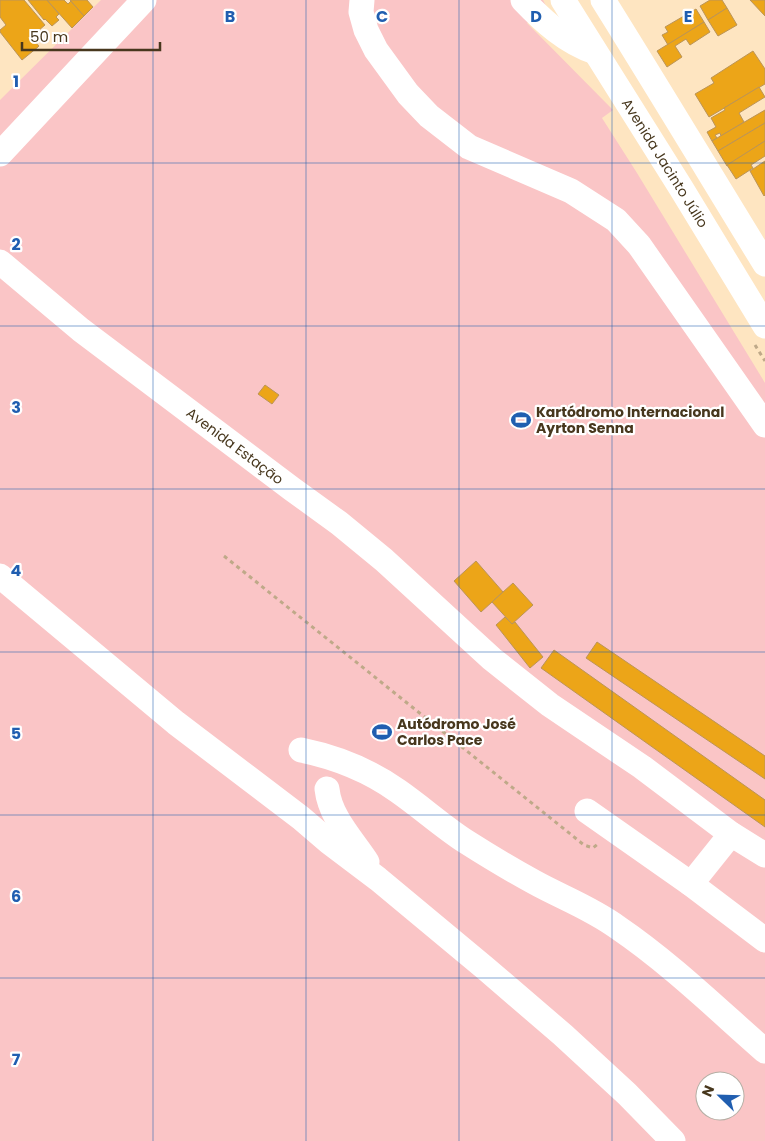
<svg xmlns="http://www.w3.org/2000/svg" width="765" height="1141" viewBox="0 0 765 1141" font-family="Poppins,sans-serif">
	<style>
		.green { fill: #fac5c6; fill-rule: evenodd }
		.building { fill: #eca518; stroke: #bb9458 }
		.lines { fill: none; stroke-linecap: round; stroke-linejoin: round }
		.path { stroke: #bfa989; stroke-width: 3; stroke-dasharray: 4 4; stroke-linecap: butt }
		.minor { stroke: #fff; stroke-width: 25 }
		.grid { fill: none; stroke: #205eb0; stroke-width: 1; stroke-opacity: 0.55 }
		.labels { text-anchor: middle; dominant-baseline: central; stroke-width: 4.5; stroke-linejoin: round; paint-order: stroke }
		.street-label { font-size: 14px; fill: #47371d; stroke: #fff }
		.poi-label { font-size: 14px; font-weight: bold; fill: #47371d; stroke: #fff; text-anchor: start }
		.grid-label { font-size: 16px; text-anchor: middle; font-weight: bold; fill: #205eb0; stroke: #fff; stroke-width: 4.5; stroke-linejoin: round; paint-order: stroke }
	</style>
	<rect width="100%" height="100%" fill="#fee5c1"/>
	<path class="green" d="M 101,0 L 543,0 L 546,6 L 527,23 L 613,110 L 602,118 L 637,173 L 765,383 L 765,1141 L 0,1141 L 0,100 ZM 705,1081 L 735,1081 L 735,1111 L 705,1111 Z"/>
	<g class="building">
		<path d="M 0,0 L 24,0 L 45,25 L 31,37 L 39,46 L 38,47 L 22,60 L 0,32 L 0,30 L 6,25 L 0,17 Z"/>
		<path d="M 28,0 L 47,0 L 59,14 L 56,17 L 59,20 L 52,26 L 45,19 L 44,20 Z"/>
		<path d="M 47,0 L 64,0 L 68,4 L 71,1 L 84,16 L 72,28 Z"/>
		<path d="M 70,0 L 87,0 L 93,7 L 84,16 Z"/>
		<path d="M 710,0 L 722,0 L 727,8 L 708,20 L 700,6 Z"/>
		<path d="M 750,0 L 765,0 L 765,16 Z"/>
		<path d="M 727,8 L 737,25 L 718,36 L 708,20 Z"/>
		<path d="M 696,9 L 704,22 L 668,45 L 662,35 L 668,32 L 665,27 Z"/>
		<path d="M 704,22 L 710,32 L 690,45 L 686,39 L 675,46 L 682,57 L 667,67 L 657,51 Z"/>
		<path d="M 753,51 L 765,69 L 765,84 L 709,117 L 695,94 L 714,83 L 711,78 Z"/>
		<path d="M 759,87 L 765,97 L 739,113 L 744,122 L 721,136 L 720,133 L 715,135 L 717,138 L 712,141 L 707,132 L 716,127 L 711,118 L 725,110 L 724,108 Z"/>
		<path d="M 765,110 L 765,123 L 718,151 L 712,141 Z"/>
		<path d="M 765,123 L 765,141 L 727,166 L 718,151 Z"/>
		<path d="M 765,141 L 765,156 L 751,165 L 753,168 L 736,179 L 727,165 Z"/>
		<path d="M 765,161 L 765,195 L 764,196 L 750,171 Z"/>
		<path d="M 265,385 L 279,395 L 272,404 L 258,394 Z"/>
		<path d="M 476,561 L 503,592 L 481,612 L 454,581 Z"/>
		<path d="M 513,583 L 533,605 L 512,624 L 492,602 Z"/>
		<path d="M 505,617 L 512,624 L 515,622 L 543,657 L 530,668 L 496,625 Z"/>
		<path d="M 597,642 L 765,756 L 765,779 L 586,658 Z"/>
		<path d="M 554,650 L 765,800 L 765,827 L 541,668 Z"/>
	</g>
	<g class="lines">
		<g class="path">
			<path d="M 755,345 L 765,361"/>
			<path d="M 224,556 L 584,845 L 593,848 L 599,843"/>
		</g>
		<g class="minor">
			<path d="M 362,0 L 361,12 L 366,30 L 376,50 L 408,94 L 429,116 L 469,147 L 571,191 L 616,220 L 639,245 L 765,425"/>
			<path d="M 523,0 C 544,22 566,42 595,52"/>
			<path d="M 563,0 L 681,188 L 765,326"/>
			<path d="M 603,0 C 658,88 711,176 765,264"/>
			<path d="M 0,154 L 144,0"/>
			<path d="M 0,262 L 81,330 L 292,489 L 339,523 L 384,560 L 492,659 L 550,705 L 642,767 L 731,834 L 765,855"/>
			<path d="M 0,576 L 176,723 L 301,818 L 329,842 L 378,879 L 485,968 L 563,1035 L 627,1094 L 673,1141"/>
			<path d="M 301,750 C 335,757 370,771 398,791 C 421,807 442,826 465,841 C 487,855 510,869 534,882 C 561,897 591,908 617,927 C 670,963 717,1009 765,1051"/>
			<path d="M 327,789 C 330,817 352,839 367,862"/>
			<path d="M 587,811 L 691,884 L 765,940"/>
			<path d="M 691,884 L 731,834"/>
		</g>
	</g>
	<path class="grid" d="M 153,0 L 153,1141M 306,0 L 306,1141M 459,0 L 459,1141M 612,0 L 612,1141M 0,163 L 765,163M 0,326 L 765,326M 0,489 L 765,489M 0,652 L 765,652M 0,815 L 765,815M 0,978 L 765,978"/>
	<defs>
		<symbol id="stadium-bare" viewBox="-9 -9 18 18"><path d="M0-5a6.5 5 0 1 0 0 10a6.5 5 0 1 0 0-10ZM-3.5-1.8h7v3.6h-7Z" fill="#205eb0" stroke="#fff" stroke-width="2.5" paint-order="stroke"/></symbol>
	</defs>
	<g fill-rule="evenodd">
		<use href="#stadium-bare" x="507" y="406" width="28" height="28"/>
		<use href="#stadium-bare" x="368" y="718" width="28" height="28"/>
	</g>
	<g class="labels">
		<g class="street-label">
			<text transform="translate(665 163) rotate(58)">Avenida Jacinto Júlio</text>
			<text transform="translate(235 446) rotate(37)">Avenida Estação</text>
		</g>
		<g class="poi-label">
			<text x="536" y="412">Kartódromo Internacional<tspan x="536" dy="16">Ayrton Senna</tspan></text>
			<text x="397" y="724">Autódromo José<tspan x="397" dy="16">Carlos Pace</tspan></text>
		</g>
	</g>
	<g class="grid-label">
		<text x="230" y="22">B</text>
		<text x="382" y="22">C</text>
		<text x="536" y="22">D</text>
		<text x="688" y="22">E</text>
		<text x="16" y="87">1</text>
		<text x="16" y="250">2</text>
		<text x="16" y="413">3</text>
		<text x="16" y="576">4</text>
		<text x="16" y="739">5</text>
		<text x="16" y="902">6</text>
		<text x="16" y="1065">7</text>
	</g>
	<g transform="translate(720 1096) rotate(293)"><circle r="24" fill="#ffffff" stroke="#b5afa5"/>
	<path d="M0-4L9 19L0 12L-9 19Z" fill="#205eb0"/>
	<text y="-8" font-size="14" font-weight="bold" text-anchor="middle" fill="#47371d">N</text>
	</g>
	<path d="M22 42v8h138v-8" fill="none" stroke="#47371d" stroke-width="2.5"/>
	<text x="30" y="42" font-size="15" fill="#47371d" stroke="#ffffff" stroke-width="4" paint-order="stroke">50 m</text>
</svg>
